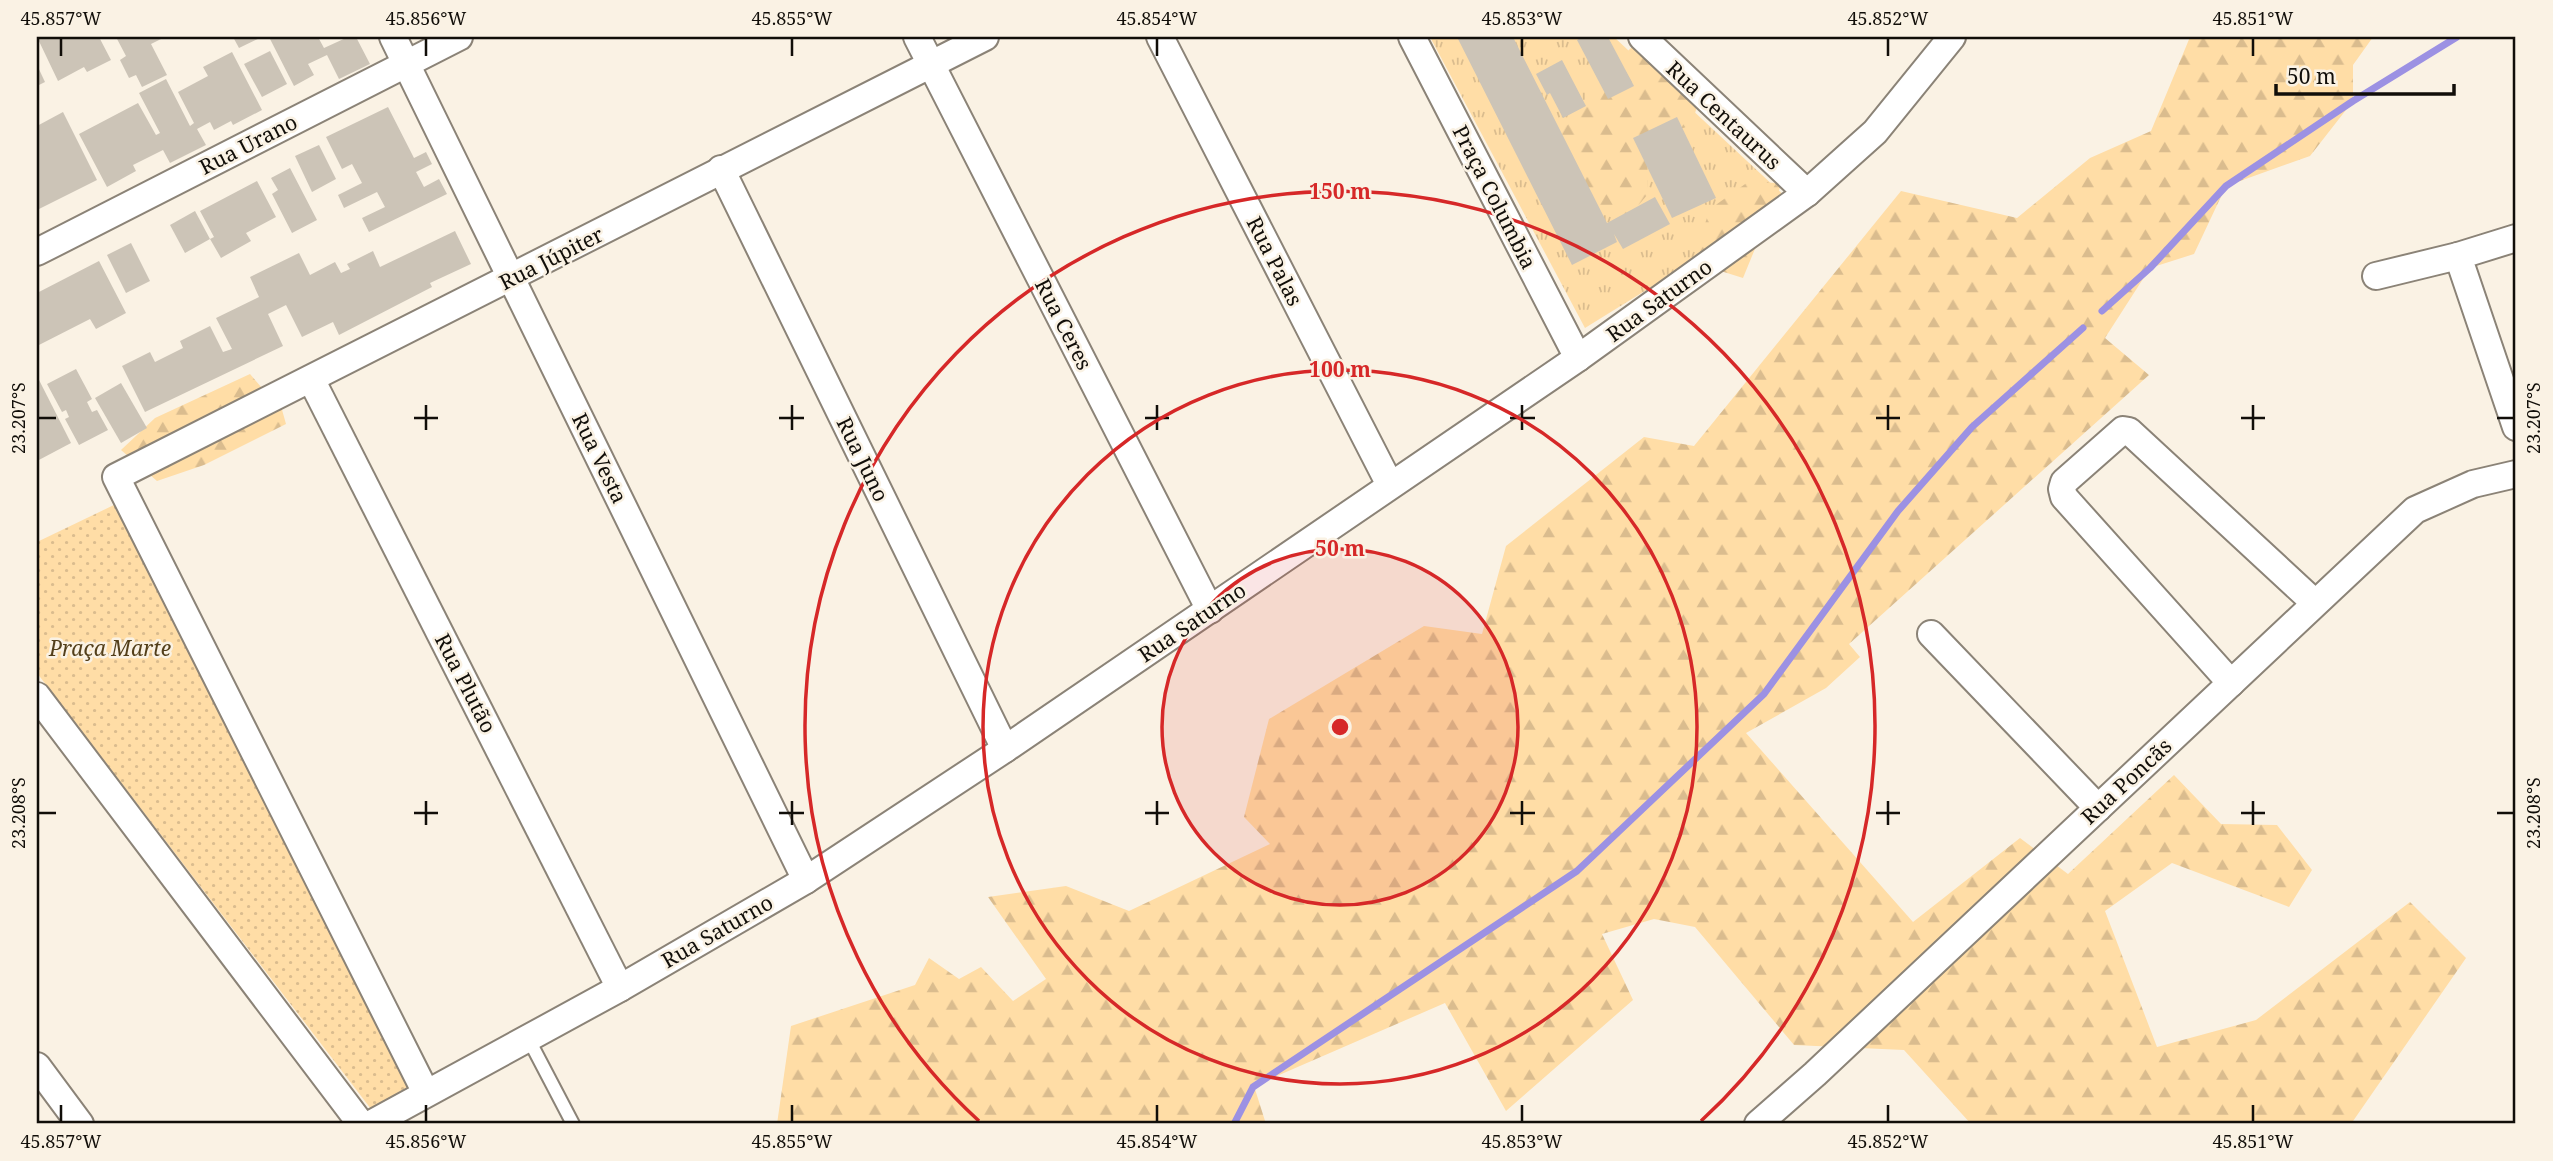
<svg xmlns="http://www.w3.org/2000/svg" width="2553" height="1161" viewBox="0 0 2553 1161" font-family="'Noto Serif',serif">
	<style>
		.grass { fill: url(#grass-tufts) }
		.forest { fill: url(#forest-firs) }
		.park { fill: url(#park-dots) }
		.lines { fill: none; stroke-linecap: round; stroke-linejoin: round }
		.stream { stroke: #9c91e3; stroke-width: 7 }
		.building { fill: #ccc4b7 }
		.service-casing { stroke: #8b8377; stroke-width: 16 }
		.minor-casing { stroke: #8b8377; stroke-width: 30 }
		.service { stroke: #fff; stroke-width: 12 }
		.minor { stroke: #fff; stroke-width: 26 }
		.ticks { fill: none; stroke: #110e09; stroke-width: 2.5 }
		.ring { fill: none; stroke: #d62828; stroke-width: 3.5 }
		.labels { text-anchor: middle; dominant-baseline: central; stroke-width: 5; stroke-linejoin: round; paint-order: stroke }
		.street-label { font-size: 21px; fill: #110e09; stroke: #faf2e4 }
		.park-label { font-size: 21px; font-style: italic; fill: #533f1a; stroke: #faf2e4 }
		.centre { fill: #d62828; stroke: #faf2e4; stroke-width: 3.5 }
		.ring-label { font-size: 21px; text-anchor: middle; font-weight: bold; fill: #d62828; stroke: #faf2e4; stroke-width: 5; stroke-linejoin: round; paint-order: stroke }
		.neatline { fill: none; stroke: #110e09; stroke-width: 2.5 }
		.ticks-label { font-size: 18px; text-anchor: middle; fill: #110e09 }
	</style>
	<defs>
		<pattern id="grass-tufts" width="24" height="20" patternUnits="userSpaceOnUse" patternTransform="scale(1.75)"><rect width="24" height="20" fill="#ffdda6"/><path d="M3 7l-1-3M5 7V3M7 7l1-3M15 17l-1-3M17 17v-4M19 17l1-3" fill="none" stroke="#dabc8e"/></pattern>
		<pattern id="forest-firs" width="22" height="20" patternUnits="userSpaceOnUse" patternTransform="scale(1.75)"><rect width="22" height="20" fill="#ffdda6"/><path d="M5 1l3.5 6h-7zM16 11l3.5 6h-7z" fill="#dabc8e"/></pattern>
		<pattern id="park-dots" width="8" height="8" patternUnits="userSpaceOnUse" patternTransform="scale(1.75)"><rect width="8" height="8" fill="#ffdda6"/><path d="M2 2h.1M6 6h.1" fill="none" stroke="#dabc8e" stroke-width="1.8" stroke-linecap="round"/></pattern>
	</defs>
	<rect width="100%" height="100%" fill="#faf2e4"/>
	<path class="grass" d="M 1430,37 L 1614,37 L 1790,201 L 1585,328 Z"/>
	<g class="forest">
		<path d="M 2190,37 L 2373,37 L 2353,65 L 2353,101 L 2310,156 L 2226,186 L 2194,254 L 2150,268 L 2105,338 L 2149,375 L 1849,644 L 1860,657 L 1826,688 L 1746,733 L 1913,922 L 2020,838 L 2068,874 L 2174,775 L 2221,824 L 2277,825 L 2312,870 L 2289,907 L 2172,863 L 2105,911 L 2157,1047 L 2256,1020 L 2410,902 L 2466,958 L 2351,1124 L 1971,1124 L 1904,1050 L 1794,1045 L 1695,927 L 1654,919 L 1602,934 L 1633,1000 L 1506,1111 L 1445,1003 L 1254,1086 L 1266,1124 L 777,1124 L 791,1026 L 915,985 L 929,958 L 959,979 L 981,967 L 1013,1001 L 1046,979 L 988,897 L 1066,886 L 1129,911 L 1270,844 L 1244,817 L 1269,719 L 1424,626 L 1482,634 L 1506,546 L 1644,437 L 1694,446 L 1901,191 L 2017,218 L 2090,158 L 2151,131 Z"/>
		<path d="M 1633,46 L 1703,83 L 1692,125 L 1647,140 L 1648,194 L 1624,222 L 1560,177 L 1542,139 L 1576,120 L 1590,88 Z"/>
		<path d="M 1748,182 L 1782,183 L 1743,278 L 1692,262 L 1710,209 Z"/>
		<path d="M 250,374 L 268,395 L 279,399 L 286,424 L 204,465 L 157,481 L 121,450 L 155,418 Z"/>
	</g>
	<path class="park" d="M 116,504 L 414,1083 L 371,1109 L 37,673 L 37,542 Z"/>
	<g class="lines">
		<g class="stream">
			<path d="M 2102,311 L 2150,268 L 2226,186 L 2353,101 L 2457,37"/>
			<path d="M 1234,1124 L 1253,1087 L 1577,871 L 1764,694 L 1898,511 L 1972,427 L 2083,328"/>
		</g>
	</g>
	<g class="building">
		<path d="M 37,37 L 99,37 L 111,60 L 87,72 L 84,67 L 58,81 Z"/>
		<path d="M 116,37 L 165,37 L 151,44 L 167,75 L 142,87 L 136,75 L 129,78 L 120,60 L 126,56 Z"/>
		<path d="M 233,37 L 262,37 L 239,48 Z"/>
		<path d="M 269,37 L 318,37 L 324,48 L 348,37 L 356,37 L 370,64 L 339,79 L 327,55 L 308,64 L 314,75 L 294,86 Z"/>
		<path d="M 1457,37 L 1513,37 L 1607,223 L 1655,197 L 1670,224 L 1623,249 L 1614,234 L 1617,242 L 1572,265 Z"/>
		<path d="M 1583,37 L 1608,37 L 1634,86 L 1608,99 L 1577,40 Z"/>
		<path d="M 270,51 L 287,84 L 262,97 L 244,64 Z"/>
		<path d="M 232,52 L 262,110 L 233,125 L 231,121 L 214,130 L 210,122 L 197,129 L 206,145 L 170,163 L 163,150 L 133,165 L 136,171 L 107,187 L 79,134 L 138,103 L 156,135 L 160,133 L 139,93 L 166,79 L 190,126 L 194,123 L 178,92 L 208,76 L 203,67 Z"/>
		<path d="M 1562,60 L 1586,106 L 1563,118 L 1550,93 L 1547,95 L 1536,74 Z"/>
		<path d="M 37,65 L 45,82 L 37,86 Z"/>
		<path d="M 388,107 L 414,158 L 426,152 L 432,164 L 416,172 L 424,187 L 439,179 L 447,194 L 369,232 L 362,218 L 385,207 L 377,192 L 344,208 L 338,195 L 362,183 L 352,164 L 342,169 L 326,137 Z"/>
		<path d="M 63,112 L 97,180 L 39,209 L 37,203 L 37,126 Z"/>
		<path d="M 1677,117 L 1716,198 L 1672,218 L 1633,138 Z"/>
		<path d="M 319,145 L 336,179 L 312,192 L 295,156 Z"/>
		<path d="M 290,168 L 317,220 L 292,233 L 272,194 L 278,190 L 271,178 Z"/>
		<path d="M 257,181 L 276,217 L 246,233 L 251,241 L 221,258 L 210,239 L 214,237 L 200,211 Z"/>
		<path d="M 195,211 L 210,239 L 185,253 L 170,225 Z"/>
		<path d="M 455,231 L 471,264 L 430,283 L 432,287 L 339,335 L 333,322 L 302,337 L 286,305 L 268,314 L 283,346 L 145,412 L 122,366 L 150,352 L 155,362 L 183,348 L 180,341 L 210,326 L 223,352 L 232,349 L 216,318 L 259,297 L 250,277 L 299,253 L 310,275 L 335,262 L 341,273 L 350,269 L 347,264 L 373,251 L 380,267 Z"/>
		<path d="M 131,243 L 150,281 L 126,293 L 107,255 Z"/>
		<path d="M 99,261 L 126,313 L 96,329 L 90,319 L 37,346 L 37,293 Z"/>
		<path d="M 76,369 L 92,399 L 87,402 L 92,412 L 97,410 L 108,430 L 79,445 L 65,419 L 69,417 L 66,410 L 62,412 L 47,384 Z"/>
		<path d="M 37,376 L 71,443 L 37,461 Z"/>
		<path d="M 121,383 L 147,428 L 121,443 L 95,398 Z"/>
	</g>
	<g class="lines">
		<defs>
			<path id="service" d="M 528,1038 L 573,1124"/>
			<g id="minor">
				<path d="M 393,37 L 806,880"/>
				<path d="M 917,37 L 1210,610"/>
				<path d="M 1160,37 L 1390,485"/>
				<path d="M 1412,37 L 1578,358"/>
				<path d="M 1642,37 L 1807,193"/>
				<path d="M 721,169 L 1005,749"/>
				<path d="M 2516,238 L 2458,256 L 2516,427"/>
				<path d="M 37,252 L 459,37"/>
				<path d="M 2376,276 L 2458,256"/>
				<path d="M 311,379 L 620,988"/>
				<path d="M 1931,634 L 2098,808"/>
				<path d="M 2231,683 L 2064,497 L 2062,489 L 2064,482 L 2123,430 L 2129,431 L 2315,603"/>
				<path d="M 37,696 L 361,1124"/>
				<path d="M 37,1066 L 80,1124"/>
				<path d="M 426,1093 L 116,477 L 985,37"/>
				<path d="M 371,1124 L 620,988 L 806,880 L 1005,749 L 1578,358 L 1807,193 L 1875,132 L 1952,37"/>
				<path d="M 1758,1124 L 1815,1074 L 2415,510 L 2473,484 L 2516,474"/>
			</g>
		</defs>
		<use href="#service" class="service-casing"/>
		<use href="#minor" class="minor-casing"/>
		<use href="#service" class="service"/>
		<use href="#minor" class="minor"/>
	</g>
	<path class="ticks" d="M 61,38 L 61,56M 426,38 L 426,56M 792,38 L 792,56M 1157,38 L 1157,56M 1522,38 L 1522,56M 1888,38 L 1888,56M 2253,38 L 2253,56M 426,405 L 426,430M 792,405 L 792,430M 1157,405 L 1157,430M 1522,405 L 1522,430M 1888,405 L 1888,430M 2253,405 L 2253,430M 38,418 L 56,418M 414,418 L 438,418M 779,418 L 804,418M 1145,418 L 1169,418M 1510,418 L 1535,418M 1876,418 L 1900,418M 2241,418 L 2265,418M 2497,418 L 2514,418M 426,801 L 426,825M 792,801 L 792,825M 1157,801 L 1157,825M 1522,801 L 1522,825M 1888,801 L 1888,825M 2253,801 L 2253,825M 38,813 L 56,813M 414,813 L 438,813M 779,813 L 804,813M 1145,813 L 1169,813M 1510,813 L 1535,813M 1876,813 L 1900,813M 2241,813 L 2265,813M 2497,813 L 2514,813M 61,1105 L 61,1122M 426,1105 L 426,1122M 792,1105 L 792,1122M 1157,1105 L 1157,1122M 1522,1105 L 1522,1122M 1888,1105 L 1888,1122M 2253,1105 L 2253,1122"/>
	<circle cx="1340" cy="727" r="178" fill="#d62828" fill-opacity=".12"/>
	<g class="ring">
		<circle cx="1340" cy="727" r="178"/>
		<circle cx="1340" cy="727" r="357"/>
		<path d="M979 1121A535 535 0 1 1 1701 1121"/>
	</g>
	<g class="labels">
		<g class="street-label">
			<text transform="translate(1724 115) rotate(43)">Rua Centaurus</text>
			<text transform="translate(248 144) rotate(-27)">Rua Urano</text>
			<text transform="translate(1495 197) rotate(63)">Praça Columbia</text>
			<text transform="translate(551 258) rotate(-27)">Rua Júpiter</text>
			<text transform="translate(1275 261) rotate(63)">Rua Palas</text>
			<text transform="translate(1659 300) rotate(-36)">Rua Saturno</text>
			<text transform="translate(1064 324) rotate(63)">Rua Ceres</text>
			<text transform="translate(600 458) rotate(64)">Rua Vesta</text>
			<text transform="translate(863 459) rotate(64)">Rua Juno</text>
			<text transform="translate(1192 622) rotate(-34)">Rua Saturno</text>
			<text transform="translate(466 683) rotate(63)">Rua Plutão</text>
			<text transform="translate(2126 781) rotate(-43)">Rua Poncãs</text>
			<text transform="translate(717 931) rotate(-30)">Rua Saturno</text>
		</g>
		<g class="park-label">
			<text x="110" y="648">Praça Marte</text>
		</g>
	</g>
	<circle cx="1340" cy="727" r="10" class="centre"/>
	<g class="ring-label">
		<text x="1340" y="199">150 m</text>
		<text x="1340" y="377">100 m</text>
		<text x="1340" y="556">50 m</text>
	</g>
	<rect width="2553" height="1161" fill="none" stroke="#faf2e4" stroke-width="77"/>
	<path d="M2276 84v10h178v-10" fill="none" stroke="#110e09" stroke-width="3.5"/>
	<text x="2287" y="84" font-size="21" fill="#110e09" stroke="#faf2e4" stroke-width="5" paint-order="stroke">50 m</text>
	<rect x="38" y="38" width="2476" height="1084" class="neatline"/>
	<g class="ticks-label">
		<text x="61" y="25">45.857°W</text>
		<text x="426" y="25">45.856°W</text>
		<text x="792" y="25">45.855°W</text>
		<text x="1157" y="25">45.854°W</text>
		<text x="1522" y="25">45.853°W</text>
		<text x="1888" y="25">45.852°W</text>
		<text x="2253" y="25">45.851°W</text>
		<text transform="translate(19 418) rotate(-90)" y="6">23.207°S</text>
		<text transform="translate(2534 418) rotate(-90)" y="6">23.207°S</text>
		<text transform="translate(19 813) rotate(-90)" y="6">23.208°S</text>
		<text transform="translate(2534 813) rotate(-90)" y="6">23.208°S</text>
		<text x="61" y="1148">45.857°W</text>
		<text x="426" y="1148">45.856°W</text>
		<text x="792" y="1148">45.855°W</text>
		<text x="1157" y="1148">45.854°W</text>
		<text x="1522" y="1148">45.853°W</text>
		<text x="1888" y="1148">45.852°W</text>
		<text x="2253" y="1148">45.851°W</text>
	</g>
</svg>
